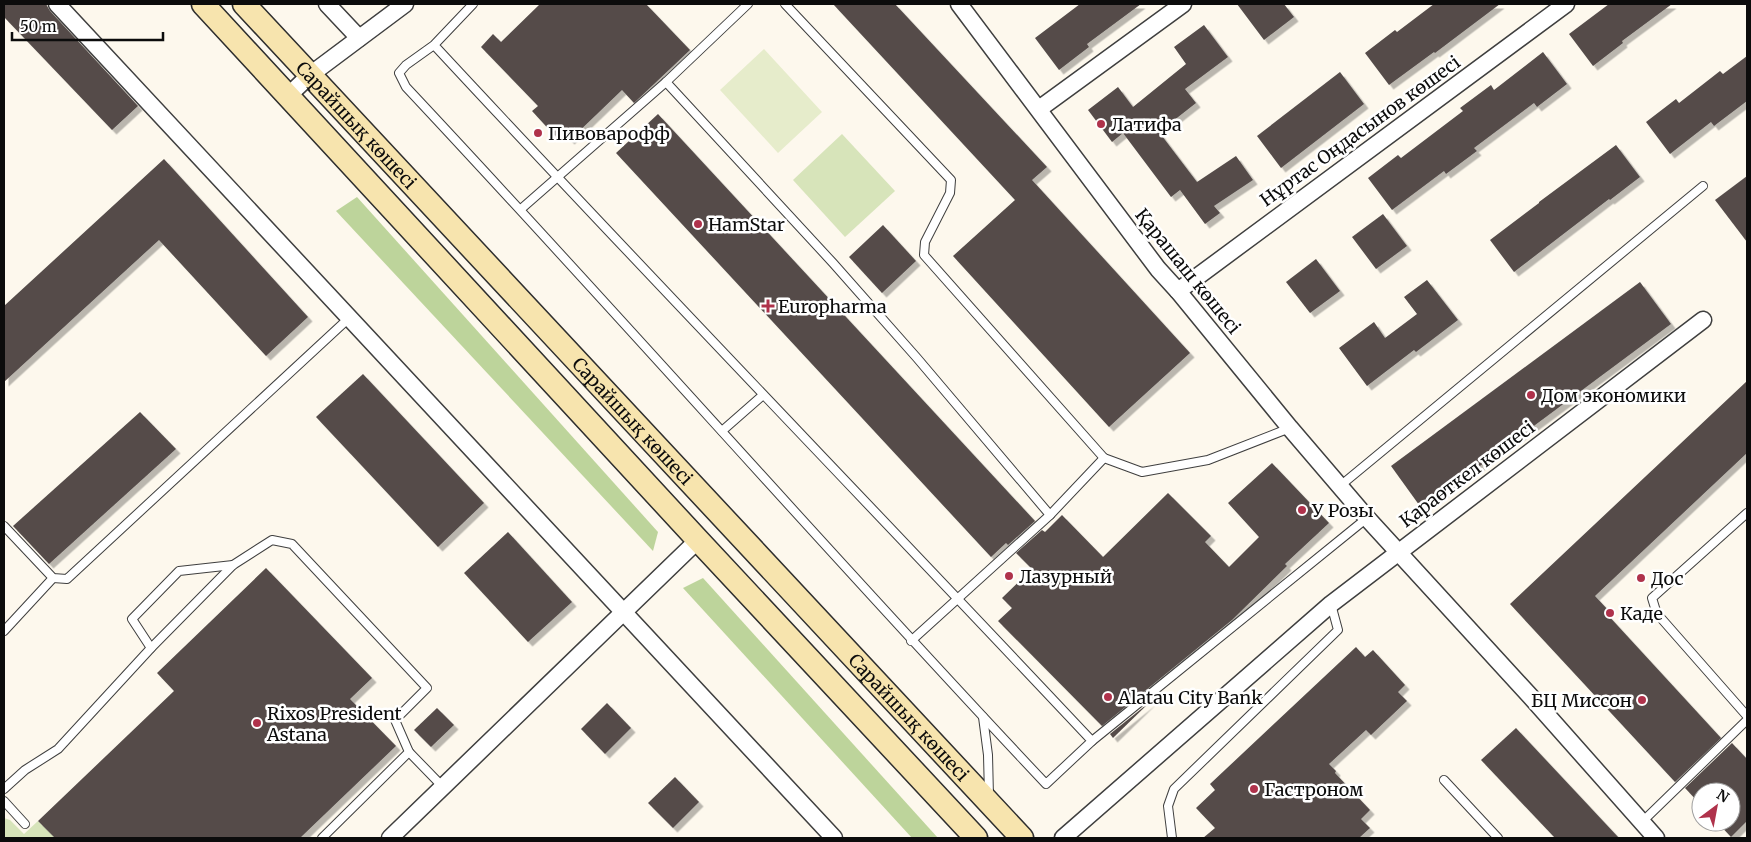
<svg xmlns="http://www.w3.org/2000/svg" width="1751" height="842" viewBox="0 0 1751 842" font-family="Merriweather,serif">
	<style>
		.green { fill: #d7e4ba }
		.forest { fill: #bdd49b }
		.pitch { fill: #e6eccb }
		.building { fill: #544c4a; filter: url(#shadow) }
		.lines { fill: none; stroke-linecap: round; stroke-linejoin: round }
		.lane-casing { stroke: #3f3f3f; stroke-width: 10 }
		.street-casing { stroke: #3f3f3f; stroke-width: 19 }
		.secondary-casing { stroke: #2e2e2e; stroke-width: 25 }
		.lane { stroke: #fff; stroke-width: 8 }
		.street { stroke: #fff; stroke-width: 16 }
		.secondary { stroke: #f7e4ae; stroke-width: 22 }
		.poi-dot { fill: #af324b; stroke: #fff; stroke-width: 2 }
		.labels { text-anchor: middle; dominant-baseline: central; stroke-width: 5; stroke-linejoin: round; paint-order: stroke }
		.poi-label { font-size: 18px; fill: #0c0c0c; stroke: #fff; text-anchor: start }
		.street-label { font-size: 18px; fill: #0c0c0c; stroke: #fff }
	</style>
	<defs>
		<filter id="shadow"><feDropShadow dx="4.5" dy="4.5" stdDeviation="0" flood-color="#0004"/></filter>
	</defs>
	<rect width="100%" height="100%" fill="#fdf8ed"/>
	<g class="green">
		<path d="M 842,134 L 895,191 L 845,237 L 793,180 Z"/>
		<path d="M 4,818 L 10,820 L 24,834 L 38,821 L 55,838 L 4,838 Z"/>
	</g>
	<g class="forest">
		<path d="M 357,197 L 658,532 L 653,551 L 336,211 Z"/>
		<path d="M 703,578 L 938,838 L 912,838 L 683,588 Z"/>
	</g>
	<path class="pitch" d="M 764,49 L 822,112 L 778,153 L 720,90 Z"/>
	<g class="building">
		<path d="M 4,4 L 46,4 L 50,11 L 138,106 L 112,130 L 4,17 Z"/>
		<path d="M 540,4 L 646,4 L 690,50 L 634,103 L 622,90 L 570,140 L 561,130 L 555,136 L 532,111 L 538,106 L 481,47 L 493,34 L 501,42 Z"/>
		<path d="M 833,4 L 895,4 L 1047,167 L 1032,180 L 1190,353 L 1109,427 L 953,256 L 1015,200 Z"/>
		<path d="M 1080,4 L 1141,4 L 1087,44 L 1089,47 L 1059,70 L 1035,38 Z"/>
		<path d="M 1237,4 L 1284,4 L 1294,17 L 1264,40 Z"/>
		<path d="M 1434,4 L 1500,4 L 1435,53 L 1434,52 L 1389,85 L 1365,53 L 1395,30 L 1397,32 Z"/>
		<path d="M 1609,4 L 1672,4 L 1622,41 L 1623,43 L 1593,66 L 1569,34 Z"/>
		<path d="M 1204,25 L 1228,57 L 1185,89 L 1196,103 L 1159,132 L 1197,182 L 1236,156 L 1253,180 L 1214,206 L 1220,213 L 1205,224 L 1180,190 L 1171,197 L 1123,133 L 1112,142 L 1088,110 L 1118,87 L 1133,107 L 1186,64 L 1174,47 Z"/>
		<path d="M 1543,52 L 1567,84 L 1537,107 L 1534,103 L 1474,148 L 1477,151 L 1446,174 L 1444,171 L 1392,210 L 1368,178 L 1398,155 L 1401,158 L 1463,111 L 1460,108 L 1491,85 L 1494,90 Z"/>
		<path d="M 1747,56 L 1747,101 L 1714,126 L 1711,122 L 1670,154 L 1646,122 L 1676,99 L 1679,103 L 1720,71 L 1723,74 Z"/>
		<path d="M 1340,72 L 1364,104 L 1281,168 L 1257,136 Z"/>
		<path d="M 658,114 L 1035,521 L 1008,545 L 1006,543 L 991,557 L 616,153 Z"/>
		<path d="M 1616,145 L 1640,177 L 1610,200 L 1609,199 L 1514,272 L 1490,240 L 1539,203 L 1539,202 Z"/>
		<path d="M 164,159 L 308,317 L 266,356 L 159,240 L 4,382 L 4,306 Z"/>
		<path d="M 1747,176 L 1747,242 L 1715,200 Z"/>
		<path d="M 1383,214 L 1407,246 L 1376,269 L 1352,237 Z"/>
		<path d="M 883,225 L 916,261 L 882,293 L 849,257 Z"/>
		<path d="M 1316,259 L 1340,291 L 1310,313 L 1286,282 Z"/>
		<path d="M 1427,280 L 1458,320 L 1416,352 L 1414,350 L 1367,386 L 1339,348 L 1374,322 L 1385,338 L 1417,314 L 1404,297 Z"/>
		<path d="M 1640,282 L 1671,324 L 1422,509 L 1391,466 Z"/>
		<path d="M 363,374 L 484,503 L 438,547 L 316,417 Z"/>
		<path d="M 1747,381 L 1747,453 L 1595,596 L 1609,611 L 1606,613 L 1721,738 L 1675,782 L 1510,604 Z"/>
		<path d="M 140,412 L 176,449 L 49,564 L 13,526 Z"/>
		<path d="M 1272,463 L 1329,523 L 1285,564 L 1287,566 L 1232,620 L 1102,726 L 998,621 L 1012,608 L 1002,598 L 1032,569 L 1016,553 L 1042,530 L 1045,532 L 1062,515 L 1103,557 L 1168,493 L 1211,536 L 1205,542 L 1229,567 L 1259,537 L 1228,503 Z"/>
		<path d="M 508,532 L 572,602 L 528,642 L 464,573 Z"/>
		<path d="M 266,568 L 372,678 L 350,699 L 396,746 L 300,838 L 55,838 L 38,821 L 174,691 L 157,673 Z"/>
		<path d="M 1356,647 L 1365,657 L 1373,650 L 1405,685 L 1398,692 L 1407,701 L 1371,735 L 1366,730 L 1329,764 L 1336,771 L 1335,773 L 1370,810 L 1361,819 L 1370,828 L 1359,838 L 1203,838 L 1215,828 L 1196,808 L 1215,790 L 1210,784 Z"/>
		<path d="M 1151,701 L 1113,738 L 1110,734 Z"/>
		<path d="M 607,703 L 631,728 L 605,754 L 581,729 Z"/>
		<path d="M 437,708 L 454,725 L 431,747 L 414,730 Z"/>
		<path d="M 1516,728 L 1619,838 L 1555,838 L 1481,760 Z"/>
		<path d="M 1732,743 L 1747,759 L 1747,821 L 1731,837 L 1717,822 L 1731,822 L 1731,792 L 1701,792 L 1701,805 L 1685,788 Z"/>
		<path d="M 675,777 L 699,802 L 673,828 L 648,803 Z"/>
	</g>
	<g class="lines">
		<defs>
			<g id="lane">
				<path d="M 785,4 L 951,180 L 950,193 L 925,242 L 924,255 L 1104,458"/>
				<path d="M 434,45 L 406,65 L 399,73 L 406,87 C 622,317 829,554 1046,784 L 1092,741 C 873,508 651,279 434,45 L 473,4"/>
				<path d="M 666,82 L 833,263 L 917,358 L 1050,515"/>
				<path d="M 521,209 L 666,82 L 748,4"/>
				<path d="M 722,431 L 763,395"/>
				<path d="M 1340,486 L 1703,186"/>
				<path d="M 1747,513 L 1652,598 L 1656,611 L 1660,617 L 1747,716"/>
				<path d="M 4,526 L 53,578 L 67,579 L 349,318"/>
				<path d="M 4,631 L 53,578"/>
				<path d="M 911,641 L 1050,515 L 1104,458 L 1142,472 L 1208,460 L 1290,428"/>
				<path d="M 151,648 L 132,619 L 179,571 L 233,565"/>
				<path d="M 983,717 L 988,755 L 989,796"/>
				<path d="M 1092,741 L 1367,518"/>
				<path d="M 409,752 L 443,787"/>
				<path d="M 1444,780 L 1498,838"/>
				<path d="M 4,789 L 25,770 L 58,749 L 151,648 L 233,565 L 272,540 L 292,544 L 427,688 L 395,720 L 409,752 L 322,838"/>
				<path d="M 4,801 L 25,824"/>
				<path d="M 1642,822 L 1747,720"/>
				<path d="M 1172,838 L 1168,806 L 1174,789 L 1338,630 L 1331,604"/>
			</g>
			<g id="street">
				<path d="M 57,4 L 834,838"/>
				<path d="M 327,4 L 359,38"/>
				<path d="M 959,4 L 1158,269 L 1178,291 L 1290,428 L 1367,518 L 1531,697 L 1656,838"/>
				<path d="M 289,95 L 310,75 L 405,4"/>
				<path d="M 1039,109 L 1183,4"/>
				<path d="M 1178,291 L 1566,4"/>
				<path d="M 390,838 L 698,540"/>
				<path d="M 1063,838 L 1331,604 L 1703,320"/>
			</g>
			<g id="secondary">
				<path d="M 203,4 L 698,540 L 976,838"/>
				<path id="s1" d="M 244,4 L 1022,838"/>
			</g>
		</defs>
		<use href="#lane" class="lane-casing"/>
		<use href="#street" class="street-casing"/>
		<use href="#secondary" class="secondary-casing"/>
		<use href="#lane" class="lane"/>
		<use href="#street" class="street"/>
		<use href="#secondary" class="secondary"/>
	</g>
	<g class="poi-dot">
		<circle cx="1101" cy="124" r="5"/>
		<circle cx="538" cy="133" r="5"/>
		<circle cx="698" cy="224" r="5"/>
		<path d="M765.5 298.5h5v5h5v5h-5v5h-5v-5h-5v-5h5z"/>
		<circle cx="1531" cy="395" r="5"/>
		<circle cx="1302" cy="510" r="5"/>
		<circle cx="1009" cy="576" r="5"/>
		<circle cx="1641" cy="578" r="5"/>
		<circle cx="1610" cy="613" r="5"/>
		<circle cx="1108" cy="697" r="5"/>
		<circle cx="1642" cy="700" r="5"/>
		<circle cx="257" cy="723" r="5"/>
		<circle cx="1254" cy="789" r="5"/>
	</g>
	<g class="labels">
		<g class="poi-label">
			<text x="1111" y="124">Латифа</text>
			<text x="548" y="133">Пивоварофф</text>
			<text x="708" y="224">HamStar</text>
			<text x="778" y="306">Europharma</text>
			<text x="1541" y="395">Дом экономики</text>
			<text x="1312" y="510">У Розы</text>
			<text x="1019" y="576">Лазурный</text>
			<text x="1651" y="578">Дос</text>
			<text x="1620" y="613">Каде</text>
			<text x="1118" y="697">Alatau City Bank</text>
			<text x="1632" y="700" text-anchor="end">БЦ Миссон</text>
			<text x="267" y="713">Rixos President<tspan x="267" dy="21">Astana</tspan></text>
			<text x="1264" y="789">Гастроном</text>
		</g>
		<g class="street-label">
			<text stroke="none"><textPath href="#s1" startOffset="165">Сарайшық көшесі</textPath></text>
			<text transform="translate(1360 131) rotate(-36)">Нұртас Оңдасынов көшесі</text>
			<text transform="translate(1188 271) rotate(51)">Қарашаш көшесі</text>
			<text stroke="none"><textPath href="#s1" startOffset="570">Сарайшық көшесі</textPath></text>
			<text transform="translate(1467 474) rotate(-37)">Қараөткел көшесі</text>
			<text stroke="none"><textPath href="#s1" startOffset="975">Сарайшық көшесі</textPath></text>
		</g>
	</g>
	<rect width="1751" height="842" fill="none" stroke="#0c0c0c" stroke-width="10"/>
	<g transform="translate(1716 807) rotate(32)"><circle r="24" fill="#ffffff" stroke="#9e9e9e"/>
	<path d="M0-4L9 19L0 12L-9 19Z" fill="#af324b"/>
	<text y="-8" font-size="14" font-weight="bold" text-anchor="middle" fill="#0c0c0c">N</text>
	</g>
	<path d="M12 32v8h151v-8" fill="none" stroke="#0c0c0c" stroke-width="2.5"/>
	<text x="20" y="32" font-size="15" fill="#0c0c0c" stroke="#ffffff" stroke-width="4" paint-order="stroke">50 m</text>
</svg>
